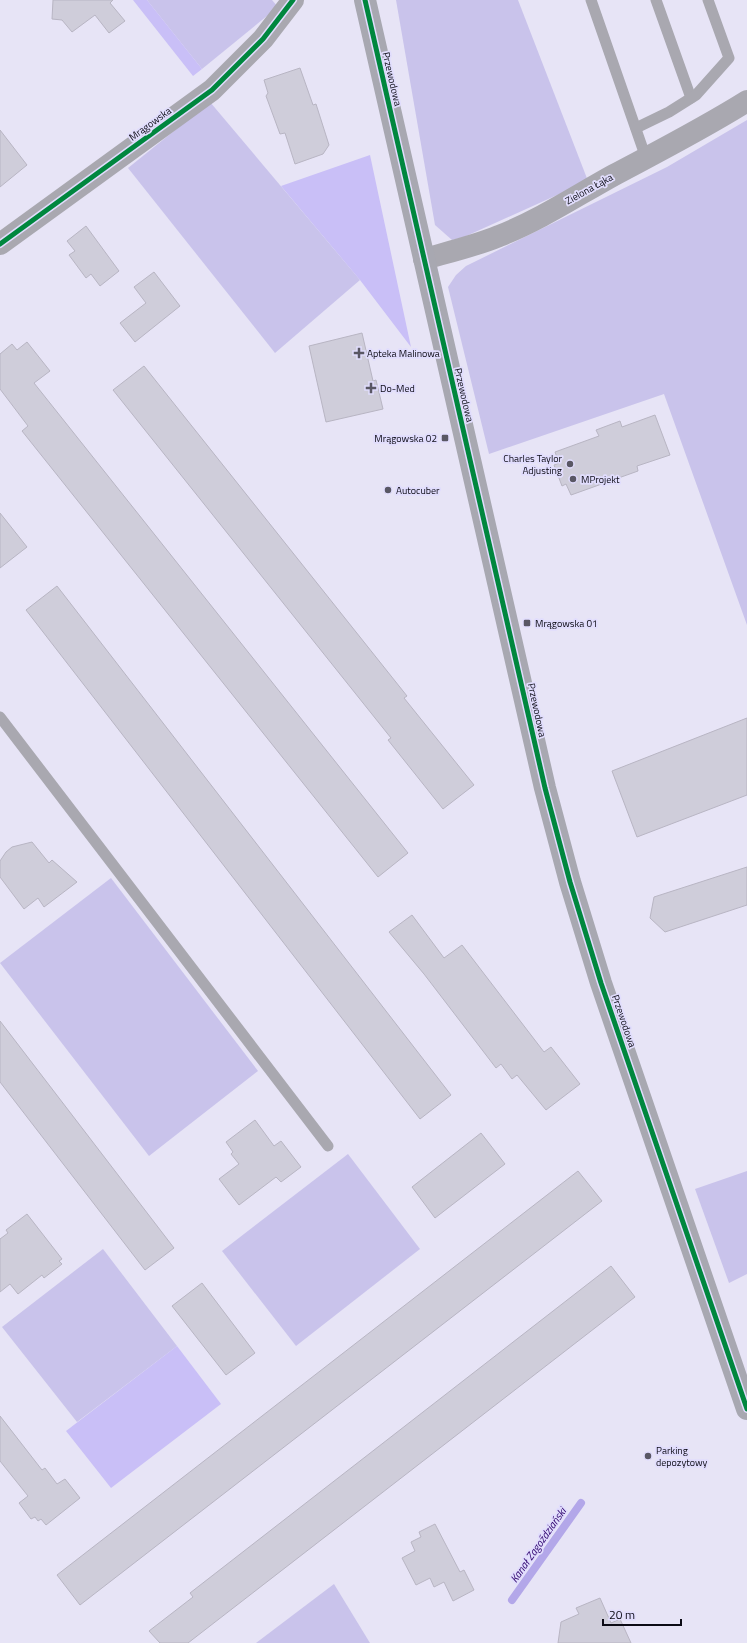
<svg xmlns="http://www.w3.org/2000/svg" width="747" height="1643" viewBox="0 0 747 1643" font-family="'Titillium Web',sans-serif">
	<style>
		.green { fill: #c9c3eb }
		.forest { fill: #c9bff7 }
		.lines { fill: none; stroke-linecap: round; stroke-linejoin: round }
		.stream { stroke: #b3a7e9; stroke-width: 8 }
		.building { fill: #cfcdda; stroke: #b8b5c3 }
		.lane { stroke: #a9a8b0; stroke-width: 11 }
		.street { stroke: #a9a8b0; stroke-width: 22 }
		.secondary { stroke: #a8a8b1; stroke-width: 22 }
		.cycleway-casing { stroke: #e1ddfd; stroke-width: 8 }
		.cycleway { stroke: #00873e; stroke-width: 5 }
		.poi-dot { fill: #595764; stroke: #e1ddfd; stroke-width: 1.5 }
		.labels { text-anchor: middle; dominant-baseline: central; stroke-width: 3.5; stroke-linejoin: round; paint-order: stroke }
		.street-label { font-size: 10px; fill: #0c0b15; stroke: #e1ddfd }
		.poi-label { font-size: 10px; fill: #0c0b15; stroke: #e1ddfd; text-anchor: start }
		.water-label { font-size: 11px; font-style: italic; fill: #320770; stroke: #e1ddfd }
	</style>
	<rect width="100%" height="100%" fill="#e7e4f6"/>
	<g class="green">
		<path d="M 147,0 L 272,0 L 278,7 L 202,69 Z"/>
		<path d="M 396,0 L 518,0 L 588,181 L 464,237 L 452,240 L 435,225 Z"/>
		<path d="M 210,102 L 360,280 L 275,353 L 128,168 Z"/>
		<path d="M 747,120 L 747,625 L 664,394 L 489,454 L 448,287 L 456,275 L 466,266 L 667,167 Z"/>
		<path d="M 111,878 L 258,1071 L 149,1156 L 0,963 Z"/>
		<path d="M 348,1154 L 420,1249 L 296,1346 L 222,1251 Z"/>
		<path d="M 747,1171 L 747,1274 L 729,1283 L 695,1189 Z"/>
		<path d="M 103,1249 L 177,1346 L 77,1422 L 2,1327 Z"/>
		<path d="M 334,1584 L 370,1643 L 256,1643 Z"/>
	</g>
	<g class="forest">
		<path d="M 133,0 L 147,0 L 202,69 L 193,76 Z"/>
		<path d="M 370,155 L 411,347 L 360,280 L 281,186 Z"/>
		<path d="M 177,1346 L 221,1404 L 111,1488 L 66,1431 Z"/>
	</g>
	<g class="lines">
		<path class="stream" d="M 512,1600 L 581,1503"/>
	</g>
	<g class="building">
		<path d="M 53,0 L 113,0 L 110,3 L 125,21 L 109,33 L 95,15 L 72,32 L 62,20 L 52,19 Z"/>
		<path d="M 300,68 L 313,105 L 316,104 L 329,145 L 323,154 L 295,164 L 285,133 L 280,134 L 266,96 L 268,93 L 264,80 Z"/>
		<path d="M 0,130 L 27,165 L 0,187 Z"/>
		<path d="M 86,226 L 119,271 L 100,286 L 91,274 L 86,278 L 69,255 L 75,251 L 67,241 Z"/>
		<path d="M 154,272 L 180,306 L 135,342 L 120,323 L 146,303 L 134,287 Z"/>
		<path d="M 362,333 L 373,381 L 376,380 L 383,409 L 326,422 L 309,346 Z"/>
		<path d="M 27,342 L 50,371 L 34,383 L 408,853 L 378,877 L 22,431 L 28,426 L 0,389 L 0,354 L 12,344 L 17,350 Z"/>
		<path d="M 144,366 L 407,696 L 404,698 L 474,785 L 443,809 L 388,740 L 391,738 L 113,390 Z"/>
		<path d="M 655,415 L 670,455 L 637,466 L 638,471 L 571,495 L 566,484 L 562,486 L 554,465 L 559,463 L 555,452 L 599,436 L 596,430 L 620,421 L 622,427 Z"/>
		<path d="M 0,513 L 27,547 L 0,568 Z"/>
		<path d="M 57,586 L 451,1095 L 420,1119 L 26,610 Z"/>
		<path d="M 747,718 L 747,795 L 637,837 L 612,771 Z"/>
		<path d="M 32,842 L 49,863 L 52,860 L 77,882 L 44,907 L 38,898 L 24,909 L 0,877 L 0,861 L 6,852 L 12,847 Z"/>
		<path d="M 747,867 L 747,905 L 665,932 L 650,918 L 654,897 Z"/>
		<path d="M 412,915 L 444,958 L 462,945 L 544,1052 L 551,1047 L 580,1084 L 546,1110 L 517,1075 L 512,1079 L 501,1064 L 496,1068 L 424,974 L 389,932 Z"/>
		<path d="M 0,1021 L 174,1248 L 145,1270 L 0,1082 Z"/>
		<path d="M 255,1120 L 274,1146 L 281,1141 L 301,1167 L 281,1182 L 276,1177 L 239,1205 L 219,1179 L 239,1164 L 231,1154 L 233,1152 L 226,1142 Z"/>
		<path d="M 481,1133 L 505,1164 L 435,1218 L 412,1187 Z"/>
		<path d="M 578,1171 L 602,1201 L 80,1605 L 57,1575 Z"/>
		<path d="M 27,1214 L 62,1259 L 59,1261 L 62,1264 L 44,1278 L 42,1275 L 18,1294 L 10,1284 L 0,1292 L 0,1239 L 8,1233 L 6,1230 Z"/>
		<path d="M 611,1266 L 635,1297 L 188,1643 L 160,1643 L 149,1631 L 193,1597 L 190,1593 Z"/>
		<path d="M 202,1283 L 255,1353 L 226,1375 L 172,1306 Z"/>
		<path d="M 0,1416 L 42,1470 L 45,1468 L 57,1484 L 65,1479 L 80,1498 L 46,1525 L 41,1519 L 38,1521 L 35,1517 L 31,1519 L 19,1503 L 28,1496 L 0,1461 Z"/>
		<path d="M 435,1524 L 460,1572 L 464,1570 L 474,1590 L 453,1601 L 444,1582 L 434,1587 L 430,1578 L 416,1585 L 402,1558 L 415,1551 L 411,1542 L 421,1537 L 419,1532 Z"/>
		<path d="M 600,1598 L 611,1623 L 620,1619 L 631,1643 L 558,1643 L 561,1622 L 579,1614 L 576,1608 Z"/>
	</g>
	<g class="lines">
		<g class="lane">
			<path d="M 591,0 L 646,158"/>
			<path d="M 656,0 L 691,98"/>
			<path d="M 636,128 L 669,112 L 696,95 L 729,58 L 708,0"/>
			<path d="M 0,717 L 328,1146"/>
		</g>
		<g class="street">
			<path d="M 0,244 L 212,90 L 263,39 L 293,0"/>
			<path d="M 424,259 C 449,252 475,246 499,236 C 540,220 576,196 614,175 C 659,151 704,128 747,101"/>
		</g>
		<path class="secondary" d="M 365,0 L 545,788 L 570,882 L 601,983 L 747,1409"/>
		<defs>
			<g id="cycleway">
				<path d="M 365,0 L 545,788 L 570,882 L 601,983 L 747,1409"/>
				<path d="M 0,244 L 212,90 L 263,39 L 293,0"/>
			</g>
		</defs>
		<use href="#cycleway" class="cycleway-casing"/>
		<use href="#cycleway" class="cycleway"/>
	</g>
	<g class="poi-dot">
		<path d="M357 347h4v4h4v4h-4v4h-4v-4h-4v-4h4z"/>
		<path d="M369 382h4v4h4v4h-4v4h-4v-4h-4v-4h4z"/>
		<rect x="441" y="434" width="8" height="8" rx="2"/>
		<circle cx="570" cy="464" r="4"/>
		<circle cx="573" cy="479" r="4"/>
		<circle cx="388" cy="490" r="4"/>
		<rect x="523" y="619" width="8" height="8" rx="2"/>
		<circle cx="648" cy="1456" r="4"/>
	</g>
	<g class="labels">
		<g class="street-label">
			<text transform="translate(392 79) rotate(77)">Przewodowa</text>
			<text transform="translate(150 124) rotate(-36)">Mrągowska</text>
			<text transform="translate(589 189) rotate(-29)">Zielona Łąka</text>
			<text transform="translate(464 395) rotate(77)">Przewodowa</text>
			<text transform="translate(537 710) rotate(78)">Przewodowa</text>
			<text transform="translate(624 1021) rotate(71)">Przewodowa</text>
		</g>
		<g class="poi-label">
			<text x="367" y="353">Apteka Malinowa</text>
			<text x="380" y="388">Do-Med</text>
			<text x="437" y="438" text-anchor="end">Mrągowska 02</text>
			<text x="562" y="458" text-anchor="end">Charles Taylor<tspan x="562" dy="12">Adjusting</tspan></text>
			<text x="581" y="479">MProjekt</text>
			<text x="396" y="490">Autocuber</text>
			<text x="535" y="623">Mrągowska 01</text>
			<text x="656" y="1450">Parking<tspan x="656" dy="12">depozytowy</tspan></text>
		</g>
		<g class="water-label">
			<text transform="translate(538 1545) rotate(-55)">Kanał Zagoździański</text>
		</g>
	</g>
	<path d="M603 1619v6h78v-6" fill="none" stroke="#0c0b15" stroke-width="2"/>
	<text x="609" y="1619" font-size="12" fill="#0c0b15" stroke="#e1ddfd" stroke-width="3" paint-order="stroke">20 m</text>
</svg>
